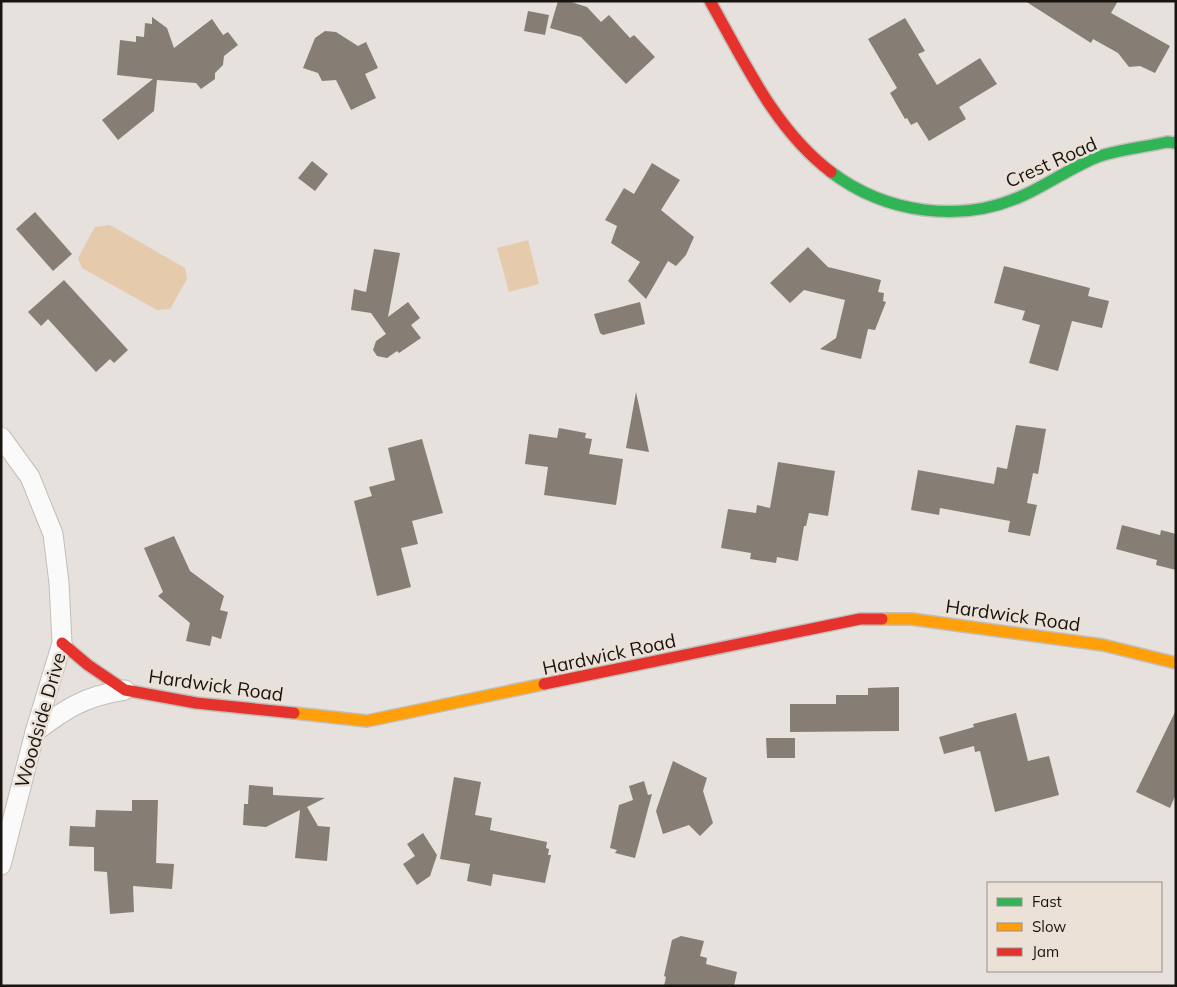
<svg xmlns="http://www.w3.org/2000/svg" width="1177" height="987" viewBox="0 0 1177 987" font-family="Mulish,sans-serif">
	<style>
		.green { fill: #e5caac }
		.building { fill: #867e75 }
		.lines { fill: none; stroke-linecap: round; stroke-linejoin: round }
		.street-casing { stroke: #c2beb9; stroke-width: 21 }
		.fast-casing { stroke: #c2beb9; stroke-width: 14 }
		.slow-casing { stroke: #c2beb9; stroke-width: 14 }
		.jam-casing { stroke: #c2beb9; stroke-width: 14 }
		.street { stroke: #fbfafa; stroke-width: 19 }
		.fast { stroke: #30b455; stroke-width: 11 }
		.slow { stroke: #ff9f0a; stroke-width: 11 }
		.jam { stroke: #e5322d; stroke-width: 11 }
		.labels { text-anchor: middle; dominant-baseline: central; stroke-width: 5; stroke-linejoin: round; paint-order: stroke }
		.street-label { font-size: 19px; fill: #181511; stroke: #ebe1d7 }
	</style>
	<rect width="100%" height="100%" fill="#e6e1dc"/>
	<g class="green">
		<path d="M 110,225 L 185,268 L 187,279 L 170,309 L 157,310 L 82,268 L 78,258 L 95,227 Z"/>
		<path d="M 528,240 L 539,284 L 509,292 L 497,248 Z"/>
	</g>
	<g class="building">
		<path d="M 558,1 L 568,1 L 587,7 L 601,22 L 609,15 L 630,38 L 634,35 L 655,57 L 626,84 L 581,37 L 550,28 Z"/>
		<path d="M 1025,1 L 1118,1 L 1111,13 L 1170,46 L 1155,73 L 1140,66 L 1129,67 L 1118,53 L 1093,39 L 1091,43 Z"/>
		<path d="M 528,11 L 549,15 L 545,35 L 524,31 Z"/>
		<path d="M 152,17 L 167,28 L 174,48 L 212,19 L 223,35 L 228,32 L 238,45 L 224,56 L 223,65 L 215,73 L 215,79 L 201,89 L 196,83 L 157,80 L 154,111 L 118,140 L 102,120 L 153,79 L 117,75 L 120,40 L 136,42 L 136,36 L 144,37 L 145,23 L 152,24 Z"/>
		<path d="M 905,18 L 925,51 L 918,54 L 937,85 L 980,58 L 997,84 L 959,107 L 966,119 L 929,141 L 917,122 L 911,125 L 907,118 L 905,119 L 890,93 L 897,88 L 868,39 Z"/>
		<path d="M 325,31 L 336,32 L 358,46 L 366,42 L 378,68 L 365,74 L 376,98 L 351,110 L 336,80 L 322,81 L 318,73 L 303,68 L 315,38 Z"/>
		<path d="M 312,161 L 328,174 L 315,191 L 298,178 Z"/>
		<path d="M 652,163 L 680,180 L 661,210 L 694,237 L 686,255 L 676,266 L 668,261 L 646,299 L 628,281 L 640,262 L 611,243 L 617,226 L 605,220 L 624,188 L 634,194 Z"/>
		<path d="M 35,212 L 72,254 L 53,271 L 16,229 Z"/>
		<path d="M 808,247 L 828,267 L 881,280 L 878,292 L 884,293 L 883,301 L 886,302 L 875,330 L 868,329 L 861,359 L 820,349 L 836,338 L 845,300 L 804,290 L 790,303 L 770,283 Z"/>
		<path d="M 374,249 L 400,253 L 388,317 L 408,302 L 420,318 L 411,325 L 421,338 L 399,353 L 397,351 L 387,358 L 377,356 L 373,350 L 376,341 L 386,334 L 371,313 L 351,310 L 354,289 L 366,292 Z"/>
		<path d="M 1004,266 L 1090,288 L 1088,296 L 1109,301 L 1102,328 L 1072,321 L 1058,371 L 1029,363 L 1040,325 L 1022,320 L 1025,311 L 994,303 Z"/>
		<path d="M 64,280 L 128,350 L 114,363 L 110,359 L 96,372 L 48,319 L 41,326 L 28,312 Z"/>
		<path d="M 640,302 L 645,324 L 603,335 L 600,333 L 594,314 Z"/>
		<path d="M 636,392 L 649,452 L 626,448 Z"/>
		<path d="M 1016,425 L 1046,429 L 1038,474 L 1033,473 L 1027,503 L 1037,505 L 1030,536 L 1008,532 L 1010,521 L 940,508 L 939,515 L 911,510 L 918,470 L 994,484 L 997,467 L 1007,469 Z"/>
		<path d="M 559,428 L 586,433 L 585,438 L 592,439 L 589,454 L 623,459 L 616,505 L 544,495 L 548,467 L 525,464 L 529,434 L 557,438 Z"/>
		<path d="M 422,439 L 443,513 L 412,521 L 418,544 L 401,548 L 411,587 L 377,596 L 354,501 L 372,496 L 369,487 L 395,480 L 388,448 Z"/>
		<path d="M 778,462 L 835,471 L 828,516 L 809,513 L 806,526 L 804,526 L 798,561 L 777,557 L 776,563 L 750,559 L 751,553 L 721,548 L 728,509 L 756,513 L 757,505 L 770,508 Z"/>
		<path d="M 1122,525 L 1160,535 L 1161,530 L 1176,534 L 1176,570 L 1156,565 L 1157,560 L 1116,549 Z"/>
		<path d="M 174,536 L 190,571 L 224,596 L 220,610 L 228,612 L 221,639 L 212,636 L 210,646 L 186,641 L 190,623 L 158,596 L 163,592 L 144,548 Z"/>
		<path d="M 899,687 L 899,731 L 790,732 L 790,704 L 836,704 L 836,695 L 868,695 L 868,688 Z"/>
		<path d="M 1176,710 L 1176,794 L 1170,808 L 1136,792 Z"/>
		<path d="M 1016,713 L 1028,761 L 1049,756 L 1059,795 L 995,812 L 980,751 L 975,752 L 974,746 L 944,754 L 939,737 L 974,727 L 973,724 Z"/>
		<path d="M 766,738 L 795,738 L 795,758 L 767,758 Z"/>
		<path d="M 673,761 L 707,778 L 703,791 L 713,823 L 700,836 L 689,825 L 663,834 L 656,811 Z"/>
		<path d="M 454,777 L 481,782 L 475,815 L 492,818 L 490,830 L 547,842 L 546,848 L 549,849 L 548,855 L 551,855 L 545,883 L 493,874 L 491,886 L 467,881 L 470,864 L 440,859 Z"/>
		<path d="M 644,781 L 648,795 L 652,794 L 635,858 L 615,853 L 617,850 L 610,848 L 619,805 L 633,800 L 629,786 Z"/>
		<path d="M 249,785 L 273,787 L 273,795 L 325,798 L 307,807 L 318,826 L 330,827 L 327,861 L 295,858 L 300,810 L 266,827 L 243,825 L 244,804 L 248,804 Z"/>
		<path d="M 132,800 L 158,800 L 156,863 L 174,864 L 172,889 L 133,886 L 134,912 L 110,914 L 107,872 L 94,871 L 94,847 L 69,846 L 70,826 L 95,827 L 96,810 L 132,811 Z"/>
		<path d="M 423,833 L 437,855 L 430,876 L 417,885 L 403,864 L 415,856 L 407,844 Z"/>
		<path d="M 681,936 L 704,941 L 700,956 L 707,958 L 706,964 L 737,972 L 734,986 L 664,986 L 666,977 L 664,976 L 672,940 Z"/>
	</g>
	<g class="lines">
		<defs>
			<g id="street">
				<path d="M 1,437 L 30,477 L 53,534 L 59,583 L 62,643 L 35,732 L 1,865"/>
				<path d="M 35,732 C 66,708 86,696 125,690"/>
			</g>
			<path id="fast" d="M 831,172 C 885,213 960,224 1022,196 C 1049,184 1073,166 1100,156 C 1122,149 1145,147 1167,142 L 1176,143"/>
			<g id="slow">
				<path d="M 882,619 L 911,619 L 1103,645 L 1176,663"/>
				<path d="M 294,713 L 367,721 L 544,684"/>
			</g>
			<g id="jam">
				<path d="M 710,1 C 744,61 775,130 831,172"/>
				<path d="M 62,643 L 88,665 L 125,690 L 196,703 L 294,713"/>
				<path d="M 544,684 L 860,619 L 882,619"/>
			</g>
		</defs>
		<use href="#street" class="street-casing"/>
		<use href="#fast" class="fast-casing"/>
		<use href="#slow" class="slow-casing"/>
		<use href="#jam" class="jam-casing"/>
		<use href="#street" class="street"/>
		<use href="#fast" class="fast"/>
		<use href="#slow" class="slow"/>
		<use href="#jam" class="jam"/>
	</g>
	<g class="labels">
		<g class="street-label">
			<text transform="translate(1051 162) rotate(-24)">Crest Road</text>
			<text transform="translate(1013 615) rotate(8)">Hardwick Road</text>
			<text transform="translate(609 654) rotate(-12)">Hardwick Road</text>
			<text transform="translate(216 685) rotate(8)">Hardwick Road</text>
			<text transform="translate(40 720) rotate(-74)">Woodside Drive</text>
		</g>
	</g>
	<rect width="1177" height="987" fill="none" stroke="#181511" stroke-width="5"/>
	<rect x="987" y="882" width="175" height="90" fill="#ebe1d7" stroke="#978f88"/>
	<rect x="997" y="898" width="25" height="8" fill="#30b455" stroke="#978f88"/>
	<text x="1032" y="907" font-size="15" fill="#181511">Fast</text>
	<rect x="997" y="923" width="25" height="8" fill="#ff9f0a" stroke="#978f88"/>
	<text x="1032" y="932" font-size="15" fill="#181511">Slow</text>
	<rect x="997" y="948" width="25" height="8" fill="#e5322d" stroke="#978f88"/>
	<text x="1032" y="957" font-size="15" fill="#181511">Jam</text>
</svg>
